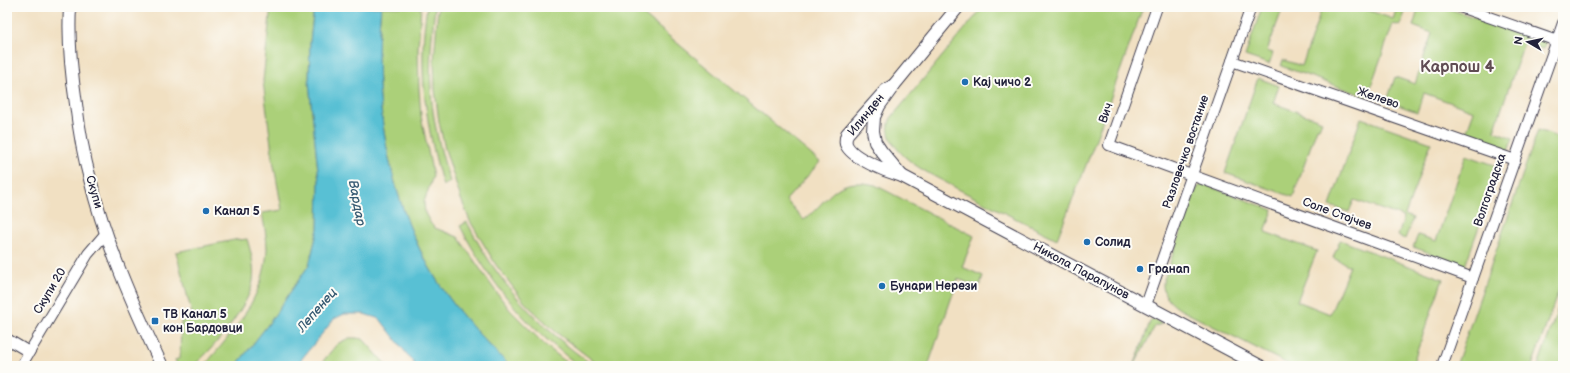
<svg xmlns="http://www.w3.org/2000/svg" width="1570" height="373" viewBox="0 0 1570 373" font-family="'Balsamiq Sans',sans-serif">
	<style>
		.green { fill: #abd079; stroke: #66795a }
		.water { fill: #58c0d4; stroke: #3d7188 }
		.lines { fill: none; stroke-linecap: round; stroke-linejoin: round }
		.minor-casing { stroke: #413e4f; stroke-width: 12 }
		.tertiary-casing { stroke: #413e4f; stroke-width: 14 }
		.minor { stroke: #fff; stroke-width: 10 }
		.tertiary { stroke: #fff; stroke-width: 12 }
		.poi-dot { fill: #1f6fb2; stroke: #fdfcf7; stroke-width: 1.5 }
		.labels { text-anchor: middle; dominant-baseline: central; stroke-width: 4; stroke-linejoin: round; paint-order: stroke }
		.poi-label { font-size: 12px; font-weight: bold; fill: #22223b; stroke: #fdfcf7; text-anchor: start }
		.street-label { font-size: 12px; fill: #22223b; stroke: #fdfcf7 }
		.water-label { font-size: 13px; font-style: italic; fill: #355971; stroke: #fdfcf7 }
		.district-label { font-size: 16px; font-weight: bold; fill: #604c53; stroke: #fdfcf7 }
	</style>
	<rect width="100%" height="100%" fill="#fdfcf7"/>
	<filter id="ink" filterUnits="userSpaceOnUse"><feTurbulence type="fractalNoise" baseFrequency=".025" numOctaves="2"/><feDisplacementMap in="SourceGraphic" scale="8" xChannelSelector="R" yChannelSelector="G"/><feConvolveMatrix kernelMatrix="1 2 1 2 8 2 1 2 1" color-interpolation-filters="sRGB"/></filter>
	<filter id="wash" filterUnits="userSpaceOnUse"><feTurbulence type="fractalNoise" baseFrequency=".012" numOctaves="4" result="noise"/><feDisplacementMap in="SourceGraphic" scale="16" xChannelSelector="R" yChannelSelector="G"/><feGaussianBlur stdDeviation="0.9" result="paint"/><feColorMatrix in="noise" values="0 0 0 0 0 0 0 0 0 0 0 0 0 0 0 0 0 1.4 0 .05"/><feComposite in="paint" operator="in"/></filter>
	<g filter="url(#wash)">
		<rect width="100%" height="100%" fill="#f1e0c2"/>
		<g class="green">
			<path d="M 272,7 L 314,7 L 310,42 L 309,82 L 319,181 L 318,229 L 309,265 L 270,322 L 236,366 L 204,366 C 233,332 265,297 267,249 C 267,237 264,225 262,213 L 282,210 L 273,160 L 263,81 L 270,15 Z"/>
			<path d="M 381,7 L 421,7 L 418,48 L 419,89 L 421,116 L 433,176 L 424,202 L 425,213 L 431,224 L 435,228 L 458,237 L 494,289 L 510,310 L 545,345 L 571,366 L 510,366 C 479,335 449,304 428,265 C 387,192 371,91 381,7 Z"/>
			<path d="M 427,7 L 435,7 C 432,34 429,62 431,89 C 432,120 441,152 450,182 L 443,186 C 426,127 417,68 427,7 Z"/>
			<path d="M 438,7 L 634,7 L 820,162 L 786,200 L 804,220 C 831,198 835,176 875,185 L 974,236 L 962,267 L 983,276 L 979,287 L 958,279 L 928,366 L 600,366 L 595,362 L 557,333 L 525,303 L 496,265 L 470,221 L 461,199 L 445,149 L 439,122 L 435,90 L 434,61 Z"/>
			<path d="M 983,7 L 1143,7 L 1092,150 L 1057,239 C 1024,223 991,206 958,189 C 940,179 919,170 904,156 C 893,145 884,133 891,118 Z"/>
			<path d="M 1262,7 L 1283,7 L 1267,51 L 1273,53 L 1269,64 L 1245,56 Z"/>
			<path d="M 1322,7 L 1359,7 L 1393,19 L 1397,7 L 1407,7 L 1400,26 L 1393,24 L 1367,97 L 1281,66 L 1283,60 L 1302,66 Z"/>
			<path d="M 1419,7 L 1444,7 L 1546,42 L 1543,49 L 1524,43 L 1494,131 L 1513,138 L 1508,151 L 1465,136 L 1474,111 L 1424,93 L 1417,112 L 1387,101 L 1395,77 L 1415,84 L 1432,33 L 1413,26 Z"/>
			<path d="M 1258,78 L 1279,86 L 1273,103 L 1322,121 L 1319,128 L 1317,128 L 1293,197 L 1225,173 Z"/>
			<path d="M 1361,118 L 1431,143 L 1405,215 L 1413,218 L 1405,239 L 1398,236 L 1404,217 L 1354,200 L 1349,212 L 1330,206 Z"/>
			<path d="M 1538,130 L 1563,139 L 1563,278 L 1532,366 L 1456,366 Z"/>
			<path d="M 1466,155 L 1500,167 L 1465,266 L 1413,247 L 1418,235 L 1436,241 Z"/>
			<path d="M 1203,184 L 1273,210 L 1265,232 L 1317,251 L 1297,301 L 1330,314 L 1350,266 L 1333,258 L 1340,240 L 1443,279 L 1412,365 L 1413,366 L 1292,366 L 1181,310 C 1170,303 1162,295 1163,282 L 1195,192 L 1198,187 Z"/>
			<path d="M 467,222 C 498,284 539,327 594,366 C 590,366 583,367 579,365 C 572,361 564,354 557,348 C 517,316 484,272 460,226 Z"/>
			<path d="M 239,239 L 240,240 L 247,239 C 251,252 255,267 253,281 C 251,302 213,350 196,363 C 190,367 184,366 178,366 L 175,360 L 180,358 L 181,322 L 192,314 L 176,252 Z"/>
			<path d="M 1563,294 L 1563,366 L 1538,366 Z"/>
			<path d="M 1152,320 L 1155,320 L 1162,324 L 1155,326 L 1134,366 L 1150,322 Z"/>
			<path d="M 349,338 L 356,338 L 363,339 L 387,366 L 319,366 L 337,344 Z"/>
		</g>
		<path class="water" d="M 314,7 L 381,7 C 371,91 387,192 428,265 C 449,304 479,335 510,366 L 416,366 L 380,319 L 364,314 L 344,314 L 334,319 L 296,366 L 236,366 L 270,322 L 309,265 L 318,229 L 319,181 L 309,82 L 310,42 Z"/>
	</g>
	<g filter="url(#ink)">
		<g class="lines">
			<defs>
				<g id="minor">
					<path d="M 1157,7 L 1109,145 L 1473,278"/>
					<path d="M 1460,7 L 1557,41"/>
					<path d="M 1232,61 L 1515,160"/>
					<path d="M 1146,305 L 1251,7"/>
					<path d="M 7,339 L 29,352"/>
					<path d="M 21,366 L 88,254 L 106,233"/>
					<path d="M 1442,366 L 1563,23"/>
				</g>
				<g id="tertiary">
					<path d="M 70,7 C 68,40 71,71 76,104 C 79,129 83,154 90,179 C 106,244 133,305 162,366"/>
					<path d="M 894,85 L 886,90 L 847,134 C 846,137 845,140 846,144 C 851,158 888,172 902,176 L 1260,366"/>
					<path d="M 902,176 L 881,151 L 875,142 L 873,131 L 874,117 L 879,106 L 894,85 L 958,7"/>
				</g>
			</defs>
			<use href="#minor" class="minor-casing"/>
			<use href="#tertiary" class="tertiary-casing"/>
			<use href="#minor" class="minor"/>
			<use href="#tertiary" class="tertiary"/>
		</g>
	</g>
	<g class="poi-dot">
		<circle cx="965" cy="82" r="4"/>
		<circle cx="206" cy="211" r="4"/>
		<circle cx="1087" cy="242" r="4"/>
		<circle cx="1140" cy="269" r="4"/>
		<circle cx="882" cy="286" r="4"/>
		<rect x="151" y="317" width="8" height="8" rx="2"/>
	</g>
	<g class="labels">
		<g class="poi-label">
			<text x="973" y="82">Кај чичо 2</text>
			<text x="214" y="211">Канал 5</text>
			<text x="1095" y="242">Солид</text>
			<text x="1148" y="269">Гранап</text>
			<text x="890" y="286">Бунари Нерези</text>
			<text x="163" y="314">ТВ Канал 5<tspan x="163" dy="14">кон Бардовци</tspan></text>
		</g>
		<g class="street-label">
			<text transform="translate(1378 98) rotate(19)">Желево</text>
			<text transform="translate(1106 113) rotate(-71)">Вич</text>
			<text transform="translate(866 115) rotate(-51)">Илинден</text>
			<text transform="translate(1186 152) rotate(-71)">Разловечко востание</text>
			<text transform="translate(1490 190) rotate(-71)">Волгоградска</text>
			<text transform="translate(94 192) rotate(74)">Скупи</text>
			<text transform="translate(1337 214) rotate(20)">Соле Стојчев</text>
			<text transform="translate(1081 271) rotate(28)">Никола Парапунов</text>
			<text transform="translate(50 291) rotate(-59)">Скупи 20</text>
		</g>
		<g class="water-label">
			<text transform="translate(357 203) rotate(79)">Вардар</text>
			<text transform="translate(317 310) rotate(-49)">Лепенец</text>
		</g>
		<g class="district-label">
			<text x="1457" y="67">Карпош 4</text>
		</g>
	</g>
	<rect width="1570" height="373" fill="none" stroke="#fdfcf7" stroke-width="24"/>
	<g transform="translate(1528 42) rotate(279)" stroke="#fdfcf7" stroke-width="3" paint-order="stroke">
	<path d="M0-3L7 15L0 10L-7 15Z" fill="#22223b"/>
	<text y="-6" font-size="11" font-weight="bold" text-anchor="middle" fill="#22223b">N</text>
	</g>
</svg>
